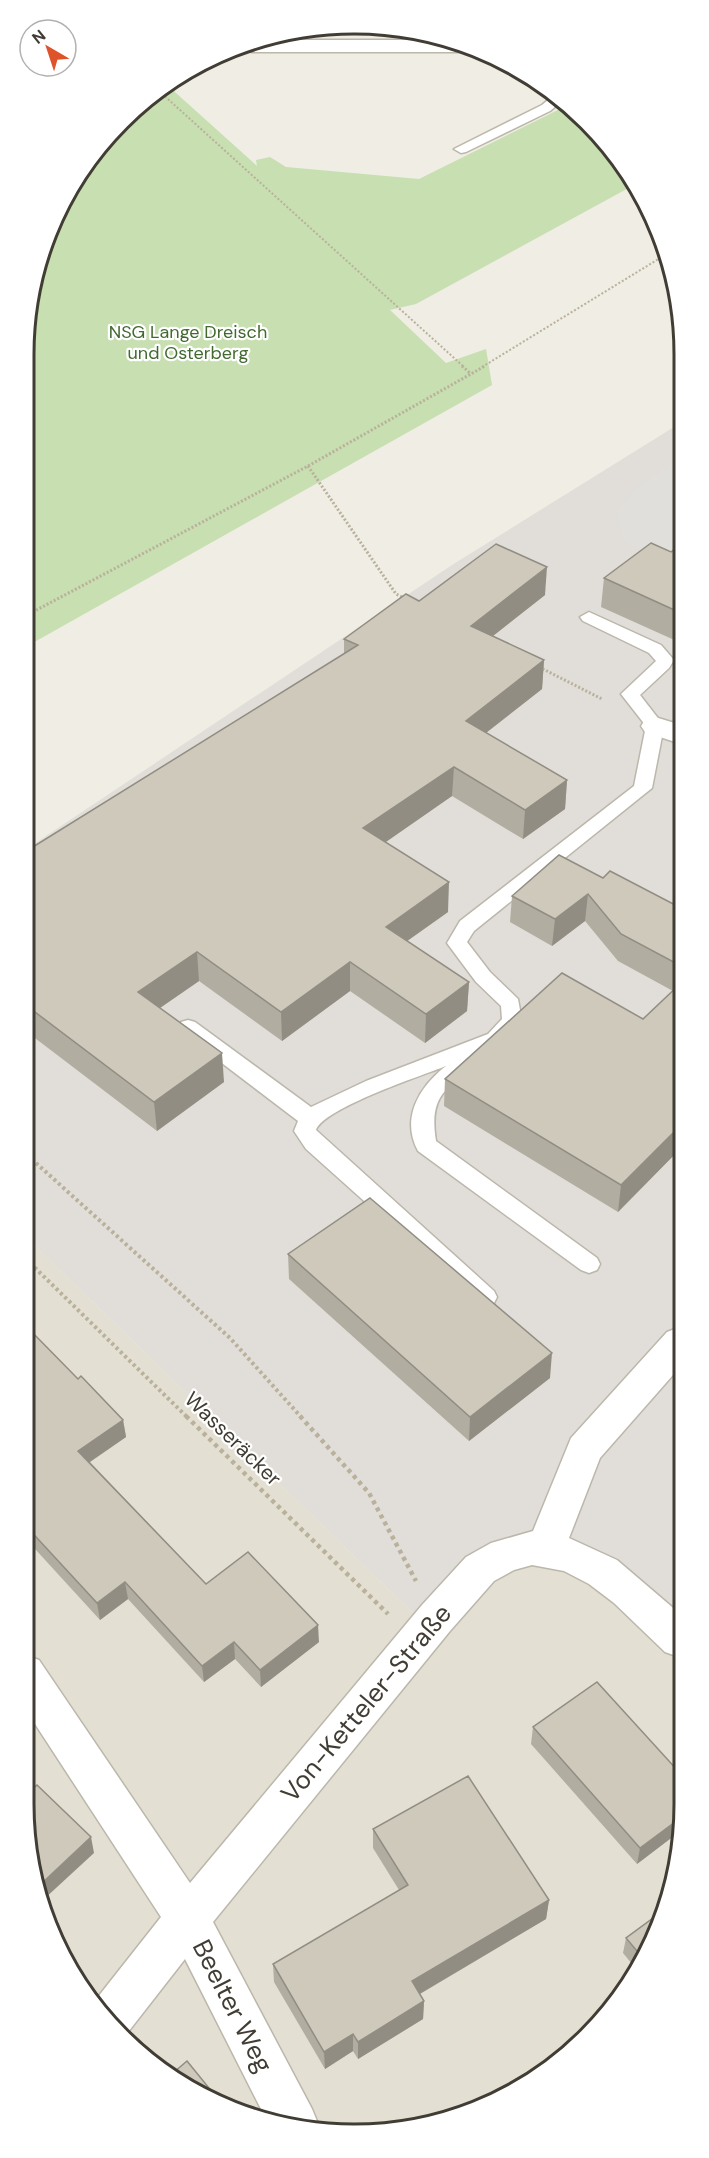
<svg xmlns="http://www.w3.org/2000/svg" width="709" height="2158" viewBox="0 0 709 2158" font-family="'DM Sans',sans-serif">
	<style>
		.residential { fill: #e3dfd2 }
		.industrial { fill: #e1ded9 }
		.green { fill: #c7dfb1 }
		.parking { fill: #e0dfdc }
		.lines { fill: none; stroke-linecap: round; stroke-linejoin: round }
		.lane-casing { stroke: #bcb7ab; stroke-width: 3 }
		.street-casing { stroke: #bcb7ab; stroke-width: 3 }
		.path-far3 { stroke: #b9b19b; stroke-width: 2; stroke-dasharray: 2 2; stroke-linecap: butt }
		.path-far2 { stroke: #b9b19b; stroke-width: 3; stroke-dasharray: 2 2; stroke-linecap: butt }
		.path-far1 { stroke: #b9b19b; stroke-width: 4; stroke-dasharray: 3 3; stroke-linecap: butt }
		.path { stroke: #b9b19b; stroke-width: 4.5; stroke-dasharray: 4 4; stroke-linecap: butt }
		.lane { fill: #fff; fill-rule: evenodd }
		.street { fill: #fff; fill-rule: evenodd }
		.wall { fill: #b2ada1 }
		.shaded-wall { fill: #918d83 }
		.building { fill: #cfc9bb; stroke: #918d83; stroke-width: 1.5 }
		.labels { text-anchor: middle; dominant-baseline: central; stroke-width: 4.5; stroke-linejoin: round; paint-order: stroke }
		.far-park-label { font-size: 18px; fill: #426a30; stroke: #fff }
		.street-label { font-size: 21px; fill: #413d34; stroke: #fff }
		.near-street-label { font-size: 26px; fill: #413d34; stroke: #fff }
		.rim { fill: none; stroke: #413d34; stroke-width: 3 }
	</style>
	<rect width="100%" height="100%" fill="#efede4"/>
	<path class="residential" d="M 26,1237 L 421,1621 L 479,1557 L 617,1572 L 679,1622 L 679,1868 L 629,1987 L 538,2078 L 440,2123 L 312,2131 L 208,2100 L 106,2022 L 49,1930 L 24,1803 Z"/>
	<path class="industrial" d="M 682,422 L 679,1622 L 617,1572 L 533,1536 L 421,1621 L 26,1237 L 28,848 L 452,565 Z"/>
	<path class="green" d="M 166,84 L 257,166 L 256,160 L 270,157 L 286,167 L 419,179 L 568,105 L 588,121 L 634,185 L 416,304 L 390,310 L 446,363 L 486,349 L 492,385 L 29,645 L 30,290 L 80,171 Z"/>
	<path class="parking" d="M 682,457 L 682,566 L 624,542 L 616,512 L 636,488 Z"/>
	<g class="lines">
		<defs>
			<g id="lane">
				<path d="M 554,95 L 562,101 L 550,111 L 466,152 L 461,153 L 454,149 L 542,105 Z"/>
				<path d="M 589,612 L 661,645 L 674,660 L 669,668 L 640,695 L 664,726 L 652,788 L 474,931 L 467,942 L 490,972 L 518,999 L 522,1021 L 506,1043 L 476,1055 L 479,1060 L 476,1065 C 444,1090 429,1097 436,1141 L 597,1258 L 600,1264 L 597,1270 L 589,1273 L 581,1270 L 418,1151 C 400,1118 420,1086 446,1066 C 421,1076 324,1108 316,1130 L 494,1291 L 497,1297 L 494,1303 L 486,1306 L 478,1303 L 306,1149 L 294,1131 L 298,1121 L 181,1032 L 178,1027 L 181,1022 L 188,1020 L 195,1022 L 311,1107 L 366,1081 L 488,1034 L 502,1019 L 501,1006 L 476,982 L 447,943 L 460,921 L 634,786 L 646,726 L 621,694 L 656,661 L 649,653 L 583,621 L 580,617 Z"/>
			</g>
			<g id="street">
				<path d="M 266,40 L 445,40 L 468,49 L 460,52 L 252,52 L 245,49 Z"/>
				<path d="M 655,717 L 681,725 L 681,744 L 645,732 L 641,726 L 645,720 Z"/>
				<path d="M 680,1327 L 680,1367 L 600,1458 L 569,1538 L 617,1560 L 679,1613 L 679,1657 L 665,1652 L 614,1603 L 589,1584 L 564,1571 L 532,1565 L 514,1570 L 494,1581 L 450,1631 L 213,1922 L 312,2109 L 319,2126 L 316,2131 L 265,2117 L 185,1959 L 125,2036 L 106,2022 L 94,2002 L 161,1917 L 24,1707 L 25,1655 L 39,1660 L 190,1883 L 422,1605 L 466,1557 L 491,1543 L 533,1531 L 571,1438 L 667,1332 Z"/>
			</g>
		</defs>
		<use href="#lane" class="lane-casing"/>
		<use href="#street" class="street-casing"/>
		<g class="path-far3">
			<path d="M 159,91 L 464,367"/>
			<path d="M 482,367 L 665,255"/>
		</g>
		<g class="path-far2">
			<path d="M 462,366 L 471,374"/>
			<path d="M 308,466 L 396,594 L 404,598"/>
			<path d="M 29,614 L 308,466 L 485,366"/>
			<path d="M 539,667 L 602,699"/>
		</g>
		<g class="path-far1">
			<path d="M 27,1155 L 230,1338 L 301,1417"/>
			<path d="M 26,1259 L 187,1417"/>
		</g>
		<g class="path">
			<path d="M 186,1416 L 388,1614"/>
			<path d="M 300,1416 L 369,1493 L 416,1581"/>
		</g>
		<use href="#lane" class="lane"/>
		<use href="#street" class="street"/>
	</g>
	<g class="wall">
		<path d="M 682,543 L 681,643 L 601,607 L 604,578 L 671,552 Z"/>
		<path d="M 545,595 L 493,636 L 544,660 L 542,689 L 486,733 L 567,780 L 565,809 L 523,839 L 452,796 L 385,842 L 448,912 L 407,941 L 469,982 L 467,1011 L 425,1043 L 350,991 L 282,1041 L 199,981 L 160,1008 L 224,1082 L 157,1131 L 27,1032 L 28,850 L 344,654 L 344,639 L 419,601 Z"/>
		<path d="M 603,878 L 681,908 L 680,1149 L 618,1212 L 444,1106 L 445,1079 L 643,1019 L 673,991 L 618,961 L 585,921 L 552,946 L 510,922 L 512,896 Z"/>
		<path d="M 288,1254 L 550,1378 L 469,1441 L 289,1279 Z"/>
		<path d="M 26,1326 L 78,1379 L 123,1420 L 126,1437 L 90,1462 L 206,1584 L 319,1642 L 261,1687 L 235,1659 L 204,1682 L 128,1599 L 100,1620 L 25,1538 Z"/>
		<path d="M 533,1727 L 679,1772 L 679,1832 L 637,1864 L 531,1744 Z"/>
		<path d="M 373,1829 L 549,1900 L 546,1919 L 420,1994 L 424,2001 L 423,2019 L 358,2059 L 353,2051 L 325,2069 L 274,1982 L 273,1964 L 399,1890 L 373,1848 Z"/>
		<path d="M 660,1913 L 637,1970 L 623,1953 L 626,1938 Z"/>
	</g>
	<g class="shaded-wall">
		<path d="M 547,567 L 545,595 L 470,654 L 471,626 Z"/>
		<path d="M 544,660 L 542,689 L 464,750 L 466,721 Z"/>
		<path d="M 454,767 L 452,796 L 363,858 L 363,828 Z"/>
		<path d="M 567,780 L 565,809 L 523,839 L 525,810 Z"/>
		<path d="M 449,882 L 448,912 L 386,956 L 386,927 Z"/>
		<path d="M 588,894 L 585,921 L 552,946 L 555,919 Z"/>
		<path d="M 197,952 L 199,981 L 141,1021 L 138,992 Z"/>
		<path d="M 350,962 L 350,991 L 282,1041 L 281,1012 Z"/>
		<path d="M 469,982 L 467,1011 L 425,1043 L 426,1014 Z"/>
		<path d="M 222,1053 L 224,1082 L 157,1131 L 154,1102 Z"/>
		<path d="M 680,1126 L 680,1149 L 618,1212 L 621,1185 Z"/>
		<path d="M 552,1353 L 550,1378 L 469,1441 L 470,1417 Z"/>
		<path d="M 123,1420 L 126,1437 L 81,1468 L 78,1451 Z"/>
		<path d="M 125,1582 L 128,1599 L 100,1620 L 97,1603 Z"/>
		<path d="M 318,1625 L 319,1642 L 261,1687 L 260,1670 Z"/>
		<path d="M 234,1642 L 235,1659 L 204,1682 L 202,1666 Z"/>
		<path d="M 679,1819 L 679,1832 L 637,1864 L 640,1848 Z"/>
		<path d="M 91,1837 L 94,1853 L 43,1900 L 40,1885 Z"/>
		<path d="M 549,1900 L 546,1919 L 411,1999 L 412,1981 Z"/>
		<path d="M 424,2001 L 423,2019 L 358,2059 L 358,2042 Z"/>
		<path d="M 353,2034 L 353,2051 L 325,2069 L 324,2052 Z"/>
	</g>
	<g class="building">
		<path d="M 651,543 L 671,552 L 682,543 L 681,613 L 604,578 Z"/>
		<path d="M 496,544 L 547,567 L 471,626 L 544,660 L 466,721 L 567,780 L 525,810 L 454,767 L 363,828 L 449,882 L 386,927 L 469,982 L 426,1014 L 350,962 L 281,1012 L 197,952 L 138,992 L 222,1053 L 154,1102 L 27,1006 L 28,850 L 358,645 L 344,639 L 406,594 L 419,601 Z"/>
		<path d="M 559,855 L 603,878 L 610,871 L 681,908 L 681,966 L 621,934 L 588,894 L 555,919 L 512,896 Z"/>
		<path d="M 562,973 L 643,1019 L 681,983 L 680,1126 L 621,1185 L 445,1079 Z"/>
		<path d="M 370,1198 L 552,1353 L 470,1417 L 288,1254 Z"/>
		<path d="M 26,1326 L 78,1379 L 81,1376 L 123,1420 L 78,1451 L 206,1584 L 248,1552 L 318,1625 L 260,1670 L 234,1642 L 202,1666 L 125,1582 L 97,1603 L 25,1525 Z"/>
		<path d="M 597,1682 L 679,1772 L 679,1819 L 640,1848 L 533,1727 Z"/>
		<path d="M 468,1776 L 549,1900 L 412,1981 L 424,2001 L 358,2042 L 353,2034 L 324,2052 L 273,1964 L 408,1885 L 373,1829 Z"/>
		<path d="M 37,1785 L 91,1837 L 40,1885 L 24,1803 L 24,1797 Z"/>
		<path d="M 660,1913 L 642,1957 L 626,1938 Z"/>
		<path d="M 187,2061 L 222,2104 L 208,2100 L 173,2073 Z"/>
		<path d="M 536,2067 L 541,2075 L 538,2078 L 476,2106 Z"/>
	</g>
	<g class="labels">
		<g class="far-park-label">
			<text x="188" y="332">NSG Lange Dreisch<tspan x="188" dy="21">und Osterberg</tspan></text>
		</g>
		<g class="street-label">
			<text transform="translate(233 1439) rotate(44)">Wasseräcker</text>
		</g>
		<g class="near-street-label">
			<text transform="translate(366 1703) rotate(-50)">Von-Ketteler-Straße</text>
			<text transform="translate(233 2006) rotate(63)">Beelter Weg</text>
		</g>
	</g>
	<path d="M0 0H709V2158H0ZM354 34H354A320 320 0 0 1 674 354V1804A320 320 0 0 1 354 2124H354A320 320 0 0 1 34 1804V354A320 320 0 0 1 354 34Z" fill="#fff" fill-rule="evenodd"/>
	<path class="rim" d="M354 34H354A320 320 0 0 1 674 354V1804A320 320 0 0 1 354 2124H354A320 320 0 0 1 34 1804V354A320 320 0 0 1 354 34Z"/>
	<g transform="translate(48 48) rotate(321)"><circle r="28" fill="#ffffff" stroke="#b3b1ae" stroke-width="1.5"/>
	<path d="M0-4.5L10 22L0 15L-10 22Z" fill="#df532b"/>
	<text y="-9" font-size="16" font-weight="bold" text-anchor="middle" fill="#413d34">N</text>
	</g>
</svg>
